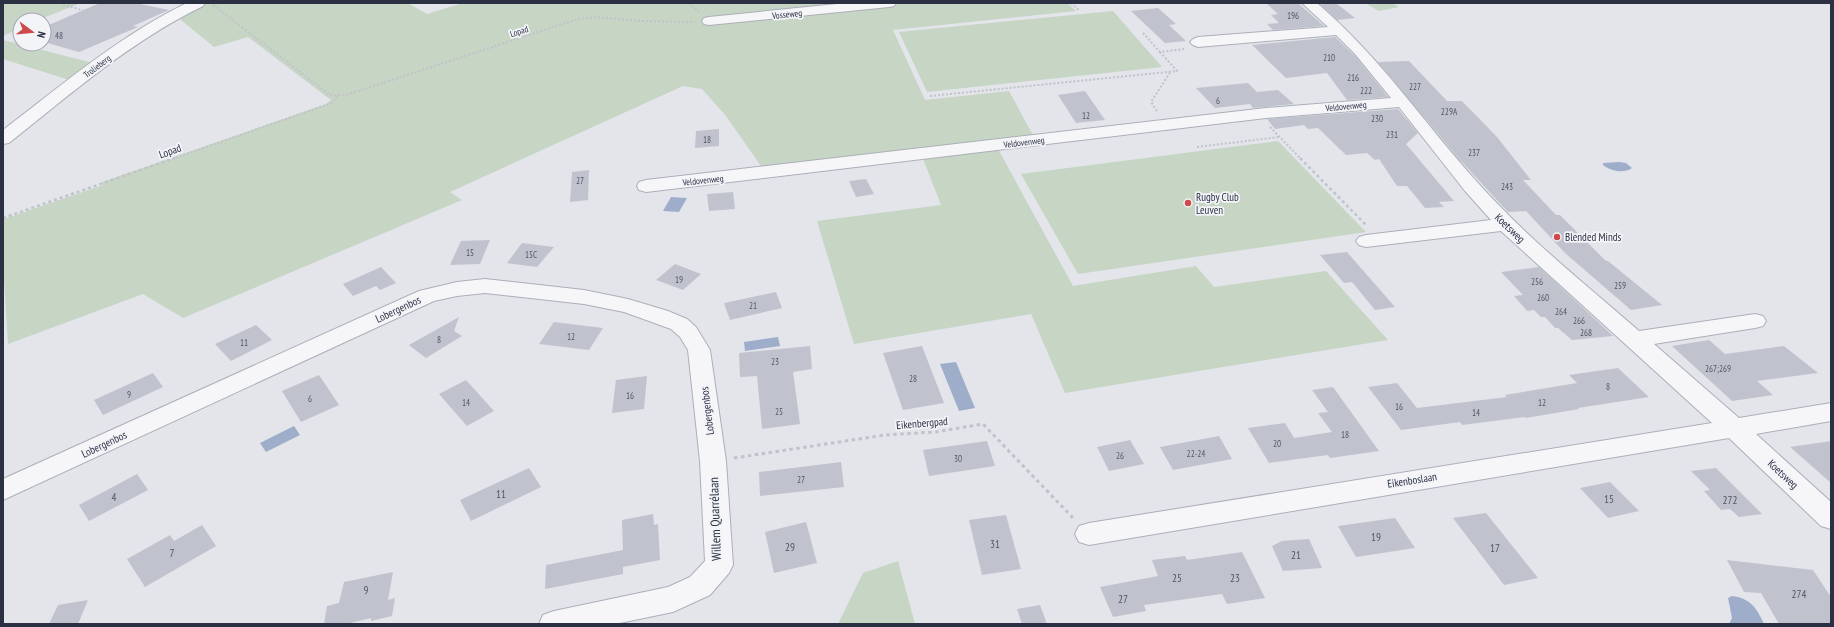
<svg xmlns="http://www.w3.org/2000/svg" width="1834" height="627" viewBox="0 0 1834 627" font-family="'PT Sans Narrow',sans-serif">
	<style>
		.green { fill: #c6d5c4 }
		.water { fill: #9eadca }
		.building { fill: #c0c3ce }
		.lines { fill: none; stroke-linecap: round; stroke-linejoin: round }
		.minor-casing { stroke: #acafb9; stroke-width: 2 }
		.path-far2 { stroke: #c1c3ca; stroke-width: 2; stroke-dasharray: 2 2; stroke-linecap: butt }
		.path-far1 { stroke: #c1c3ca; stroke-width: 2.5; stroke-dasharray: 3 3; stroke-linecap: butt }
		.path { stroke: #c1c3ca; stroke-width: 3; stroke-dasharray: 3.5 3.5; stroke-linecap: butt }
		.minor { fill: #f6f6f9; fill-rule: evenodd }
		.poi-dot { fill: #ce494b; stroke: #f3f4f8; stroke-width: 1.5 }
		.labels { text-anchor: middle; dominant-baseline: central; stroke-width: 3.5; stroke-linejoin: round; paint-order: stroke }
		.far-street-label { font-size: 9px; fill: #2b3043; stroke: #f3f4f8 }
		.number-label { font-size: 9px; fill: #505566 }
		.street-label { font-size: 11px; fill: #2b3043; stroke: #f3f4f8 }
		.poi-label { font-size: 11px; fill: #2b3043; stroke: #f3f4f8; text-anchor: start }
		.near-number-label { font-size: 11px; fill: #505566 }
		.near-street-label { font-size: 13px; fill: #2b3043; stroke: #f3f4f8 }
	</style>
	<rect width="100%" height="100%" fill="#e3e5eb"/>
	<g class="green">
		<path d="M 3,3 L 81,3 L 38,20 L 20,20 L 20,28 L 3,36 Z"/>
		<path d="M 206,3 L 408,3 L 427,14 L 463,3 L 1067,3 L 1076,11 L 893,30 L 925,100 L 1009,91 L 1035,139 L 998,149 L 1073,286 L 1196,266 L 1214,287 L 1326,271 L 1388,340 L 1065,393 L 1031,314 L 854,344 L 817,221 L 941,205 L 920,151 L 763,169 L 726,116 L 702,89 L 683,86 L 450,192 L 462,200 L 183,318 L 143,294 L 8,344 L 3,264 L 4,219 L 103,185 L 102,182 L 326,104 L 331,100 L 248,37 L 214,47 L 176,16 Z"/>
		<path d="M 1365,3 L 1392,3 L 1399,7 L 1379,11 Z"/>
		<path d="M 1113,11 L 1162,67 L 927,92 L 899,32 Z"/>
		<path d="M 3,40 L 93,63 L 69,80 L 3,59 Z"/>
		<path d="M 1278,141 L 1366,232 L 1078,274 L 1021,174 Z"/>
		<path d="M 898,561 L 915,624 L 838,624 L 863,573 Z"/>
	</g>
	<g class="water">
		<path d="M 1619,162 L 1626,163 L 1632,168 C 1624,174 1610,171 1603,165 L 1603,163 Z"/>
		<path d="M 671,197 L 687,198 L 679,212 L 663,211 Z"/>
		<path d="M 778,337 L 780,346 L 745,351 L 744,342 Z"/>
		<path d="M 956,362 L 975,408 L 959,411 L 940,364 Z"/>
		<path d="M 294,426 L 300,435 L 266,452 L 260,443 Z"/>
		<path d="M 1732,596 C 1750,598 1757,608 1764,624 L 1729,624 L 1732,618 L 1728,598 Z"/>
	</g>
	<g class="building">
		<path d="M 100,3 L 135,3 L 169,10 L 133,26 L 138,27 L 79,52 L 44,42 L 44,27 Z"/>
		<path d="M 1266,3 L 1298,3 L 1324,26 L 1273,30 L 1267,24 L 1279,23 L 1271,15 L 1278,14 Z"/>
		<path d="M 1319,3 L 1337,4 L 1355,18 L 1337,20 Z"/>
		<path d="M 1158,8 L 1176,24 L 1169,25 L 1186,41 L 1165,43 L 1131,11 Z"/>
		<path d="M 1335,37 L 1355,56 L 1388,97 L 1347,100 L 1327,73 L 1286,78 L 1252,45 Z"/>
		<path d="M 1409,61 L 1447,101 L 1462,101 L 1497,137 L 1531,180 L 1523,180 L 1556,215 L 1560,215 L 1606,261 L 1608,261 L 1662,305 L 1631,310 L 1565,253 L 1526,211 L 1508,212 L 1459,159 L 1378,62 Z"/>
		<path d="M 1248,83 L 1257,92 L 1278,90 L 1294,104 L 1253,108 L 1250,104 L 1215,108 L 1196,88 Z"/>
		<path d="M 1085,91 L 1105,120 L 1076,123 L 1058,95 Z"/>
		<path d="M 1398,109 L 1418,133 L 1406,144 L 1454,201 L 1439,202 L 1444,207 L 1425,208 L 1407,186 L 1397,186 L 1379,159 L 1375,160 L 1367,153 L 1346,155 L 1318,128 L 1308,129 L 1304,125 L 1275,129 L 1267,119 Z"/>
		<path d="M 719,129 L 719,146 L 695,148 L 696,131 Z"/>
		<path d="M 589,170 L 588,200 L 570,202 L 572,172 Z"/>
		<path d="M 866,179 L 874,194 L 856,197 L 849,181 Z"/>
		<path d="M 733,192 L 735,209 L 709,211 L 707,194 Z"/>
		<path d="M 490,240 L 480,264 L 450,265 L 461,241 Z"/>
		<path d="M 522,243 L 554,247 L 537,267 L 507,263 Z"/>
		<path d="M 1347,252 L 1395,307 L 1375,310 L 1352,282 L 1344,283 L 1320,255 Z"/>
		<path d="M 675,264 L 701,274 L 683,290 L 656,280 Z"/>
		<path d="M 381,267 L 396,283 L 380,290 L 376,286 L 353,296 L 343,284 Z"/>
		<path d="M 1539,267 L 1595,319 L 1613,336 L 1572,340 L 1558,328 L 1555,328 L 1545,317 L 1541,317 L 1534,310 L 1527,311 L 1514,296 L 1523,295 L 1501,272 Z"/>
		<path d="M 776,292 L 782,308 L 730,320 L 724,303 Z"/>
		<path d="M 459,317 L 454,331 L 462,336 L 426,358 L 409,345 Z"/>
		<path d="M 554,322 L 603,328 L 589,350 L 539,344 Z"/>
		<path d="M 256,325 L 272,340 L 231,361 L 215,344 Z"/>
		<path d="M 1709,340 L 1725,354 L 1784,346 L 1818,373 L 1757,381 L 1773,395 L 1732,401 L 1672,346 Z"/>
		<path d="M 810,346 L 812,369 L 793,372 L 800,424 L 762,429 L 757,376 L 740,377 L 739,353 Z"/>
		<path d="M 922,346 L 944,403 L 903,410 L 883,353 Z"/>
		<path d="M 1618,368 L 1649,397 L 1578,408 L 1579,409 L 1526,418 L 1525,417 L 1462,425 L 1460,422 L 1401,430 L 1368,387 L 1397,383 L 1417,408 L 1507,397 L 1505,395 L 1577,383 L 1569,375 Z"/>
		<path d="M 153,373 L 163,387 L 103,415 L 94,400 Z"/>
		<path d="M 319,375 L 339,405 L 301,422 L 282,391 Z"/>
		<path d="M 647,376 L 644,409 L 612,413 L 616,380 Z"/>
		<path d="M 466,380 L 494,411 L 467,426 L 439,394 Z"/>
		<path d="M 1333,387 L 1379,451 L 1330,458 L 1328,455 L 1269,463 L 1248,428 L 1285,423 L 1294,438 L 1332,432 L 1318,413 L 1328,412 L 1312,390 Z"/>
		<path d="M 1219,436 L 1232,459 L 1173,470 L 1160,447 Z"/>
		<path d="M 1130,440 L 1144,464 L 1109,471 L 1097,447 Z"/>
		<path d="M 987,441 L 995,466 L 929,476 L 923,450 Z"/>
		<path d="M 1831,441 L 1831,483 L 1790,447 Z"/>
		<path d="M 841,462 L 844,487 L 760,496 L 759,472 Z"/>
		<path d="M 529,468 L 541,487 L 471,521 L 460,500 Z"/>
		<path d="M 1716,468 L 1762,514 L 1739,517 L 1730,509 L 1721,510 L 1704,491 L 1710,490 L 1691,471 Z"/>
		<path d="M 137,474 L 148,490 L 89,521 L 79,505 Z"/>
		<path d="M 1610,482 L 1639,511 L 1608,518 L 1580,488 Z"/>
		<path d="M 1486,513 L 1538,578 L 1504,585 L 1453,518 Z"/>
		<path d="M 653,514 L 654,525 L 658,524 L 660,560 L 623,567 L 623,574 L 545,589 L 546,565 L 623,550 L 622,520 Z"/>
		<path d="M 1006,515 L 1021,569 L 982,575 L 969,520 Z"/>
		<path d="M 1395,518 L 1415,548 L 1356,557 L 1338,526 Z"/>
		<path d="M 806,522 L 817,563 L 774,573 L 765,532 Z"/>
		<path d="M 202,525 L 216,546 L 145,587 L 127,559 L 170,535 L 174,541 Z"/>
		<path d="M 1309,539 L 1322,568 L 1283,571 L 1272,546 L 1282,541 Z"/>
		<path d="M 1242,552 L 1265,598 L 1227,604 L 1222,594 L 1144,605 L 1146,611 L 1113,617 L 1100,587 L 1158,576 L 1152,560 L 1185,556 L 1187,560 Z"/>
		<path d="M 1727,560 L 1813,570 L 1831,597 L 1831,624 L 1779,624 L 1761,593 L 1744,592 Z"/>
		<path d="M 393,572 L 388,600 L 395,598 L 392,616 L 371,621 L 371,618 L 346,624 L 324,624 L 327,606 L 339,603 L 344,582 Z"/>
		<path d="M 88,600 L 78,624 L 49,624 L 58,605 Z"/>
		<path d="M 1040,605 L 1047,624 L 1022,624 L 1017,609 Z"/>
	</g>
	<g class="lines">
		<defs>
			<g id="minor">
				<path d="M 187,3 L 205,3 L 203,6 C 131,41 72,93 9,143 L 3,144 L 3,130 C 62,85 119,36 187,3 Z"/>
				<path d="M 847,3 L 896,3 L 894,6 L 889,7 L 709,25 L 704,24 L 702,21 L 704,18 L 709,17 Z"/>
				<path d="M 1302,3 L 1317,3 C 1381,58 1423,122 1478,183 C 1527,238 1584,283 1639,331 L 1755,314 L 1763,316 L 1766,321 L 1763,326 L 1755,328 L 1654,344 L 1739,418 L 1831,403 L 1831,421 L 1756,434 L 1831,502 L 1831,529 L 1821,526 L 1729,438 L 1089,545 L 1079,542 L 1075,534 L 1079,526 L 1089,523 L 1712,423 L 1501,231 L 1366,247 L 1359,245 L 1356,241 L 1359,237 L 1366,235 L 1491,220 L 1465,191 L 1399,107 L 1266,118 L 646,192 L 639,190 L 637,186 L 639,182 L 646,180 L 1266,108 L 1391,98 L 1355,54 L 1336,35 L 1198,47 L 1193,45 L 1190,42 L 1193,39 L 1198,37 L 1328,27 Z"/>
				<path d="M 485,279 L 584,290 L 628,299 L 668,311 L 687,319 L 696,327 L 710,350 L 726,461 L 733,565 L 729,573 L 710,595 L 673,612 L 615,624 L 539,624 L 543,615 L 554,611 L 668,587 L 690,577 L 705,561 L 700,461 L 688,350 L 680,337 L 671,329 L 624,312 L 584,304 L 485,293 L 457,296 L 434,301 L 3,500 L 3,479 L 419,291 L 457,282 Z"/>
			</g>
		</defs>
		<use href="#minor" class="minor-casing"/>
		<g class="path-far2">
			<path d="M 689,3 L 699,12"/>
			<path d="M 1071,3 L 1080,11"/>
			<path d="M 63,5 L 131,23"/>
			<path d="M 213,5 L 330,95 L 346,95 L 578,19 L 597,17 L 640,21 L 695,22"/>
			<path d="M 1143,33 L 1160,52 L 1184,49"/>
			<path d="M 930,96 L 1177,71 L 1160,52"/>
			<path d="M 1157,111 L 1151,102 L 1171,71"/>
			<path d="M 1270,127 L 1301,159"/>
			<path d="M 1197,147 L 1279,137"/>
			<path d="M 172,159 L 332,103 L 338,95"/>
		</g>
		<g class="path-far1">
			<path d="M 1300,158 L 1366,225"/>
			<path d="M 3,218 L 175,158"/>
		</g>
		<path class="path" d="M 734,458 L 885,435 L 935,432 L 983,424 L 1074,519"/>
		<use href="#minor" class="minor"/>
	</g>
	<g class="poi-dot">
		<circle cx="1188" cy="203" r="4"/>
		<circle cx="1557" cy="237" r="4"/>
	</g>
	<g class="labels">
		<g class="far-street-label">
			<text transform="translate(787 14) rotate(-6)">Vosseweg</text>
			<text transform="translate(519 31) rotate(-18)">Lopad</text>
			<text transform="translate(97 66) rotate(-37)">Trolieberg</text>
			<text transform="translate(1346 106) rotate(-5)">Veldovenweg</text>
			<text transform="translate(1024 142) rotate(-7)">Veldovenweg</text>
			<text transform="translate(703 180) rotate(-6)">Veldovenweg</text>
		</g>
		<g class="number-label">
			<text x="1293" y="15">196</text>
			<text x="59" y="35">48</text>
			<text x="1329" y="57">210</text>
			<text x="1353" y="77">216</text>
			<text x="1415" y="86">227</text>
			<text x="1366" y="90">222</text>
			<text x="1218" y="100">6</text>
			<text x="1449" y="111">229A</text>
			<text x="1086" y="115">12</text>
			<text x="1377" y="118">230</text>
			<text x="1392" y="134">231</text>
			<text x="707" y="139">18</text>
			<text x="1474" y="152">237</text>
			<text x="580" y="180">27</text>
			<text x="1507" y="186">243</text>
			<text x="470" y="252">15</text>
			<text x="531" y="254">15C</text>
			<text x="679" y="279">19</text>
			<text x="1537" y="281">256</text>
			<text x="1620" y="285">259</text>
			<text x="1543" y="297">260</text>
			<text x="753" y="305">21</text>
			<text x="1561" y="311">264</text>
			<text x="1579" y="320">266</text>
			<text x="1586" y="332">268</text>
			<text x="571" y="336">12</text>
			<text x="439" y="339">8</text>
			<text x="244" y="342">11</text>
			<text x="775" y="361">23</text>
			<text x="1718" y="368">267;269</text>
			<text x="913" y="378">28</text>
			<text x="1608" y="386">8</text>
			<text x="129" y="394">9</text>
			<text x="630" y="395">16</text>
			<text x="310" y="398">6</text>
			<text x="466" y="402">14</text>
			<text x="1542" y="402">12</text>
			<text x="1399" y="406">16</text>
			<text x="779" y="411">25</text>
			<text x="1476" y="412">14</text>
			<text x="1345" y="434">18</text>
			<text x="1277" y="443">20</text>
			<text x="1196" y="453">22-24</text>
			<text x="1120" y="455">26</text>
			<text x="958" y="458">30</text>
			<text x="801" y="479">27</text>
		</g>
		<g class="street-label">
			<text transform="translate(170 151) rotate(-19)">Lopad</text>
			<text transform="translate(1510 228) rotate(44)">Koetsweg</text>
			<text transform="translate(398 309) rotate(-25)">Lobergenbos</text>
			<text transform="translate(707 411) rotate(-97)">Lobergenbos</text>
			<text transform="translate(922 423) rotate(-5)">Eikenbergpad</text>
			<text transform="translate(104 444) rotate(-25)">Lobergenbos</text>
			<text transform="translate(1783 474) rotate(43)">Koetsweg</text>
			<text transform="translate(1412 480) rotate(-9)">Eikenboslaan</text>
		</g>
		<g class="poi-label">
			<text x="1196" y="197">Rugby Club<tspan x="1196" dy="13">Leuven</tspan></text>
			<text x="1565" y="237">Blended Minds</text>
		</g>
		<g class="near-number-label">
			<text x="501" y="494">11</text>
			<text x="114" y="497">4</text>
			<text x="1609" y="499">15</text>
			<text x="1730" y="500">272</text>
			<text x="1376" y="537">19</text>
			<text x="995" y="544">31</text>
			<text x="790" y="547">29</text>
			<text x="1495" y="548">17</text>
			<text x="172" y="553">7</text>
			<text x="1296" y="555">21</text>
			<text x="1177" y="578">25</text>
			<text x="1235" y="578">23</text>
			<text x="366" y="590">9</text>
			<text x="1799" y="594">274</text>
			<text x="1123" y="599">27</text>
		</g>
		<g class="near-street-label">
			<text transform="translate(715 519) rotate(-92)">Willem Quarrélaan</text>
		</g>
	</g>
	<rect width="1834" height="627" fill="none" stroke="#2b3043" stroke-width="8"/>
	<g transform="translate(32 32) rotate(106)"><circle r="19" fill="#f3f4f8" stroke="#a3a6b0"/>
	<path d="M0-3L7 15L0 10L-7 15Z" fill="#ce494b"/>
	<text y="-6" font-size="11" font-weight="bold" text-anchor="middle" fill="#2b3043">N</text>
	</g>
</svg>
